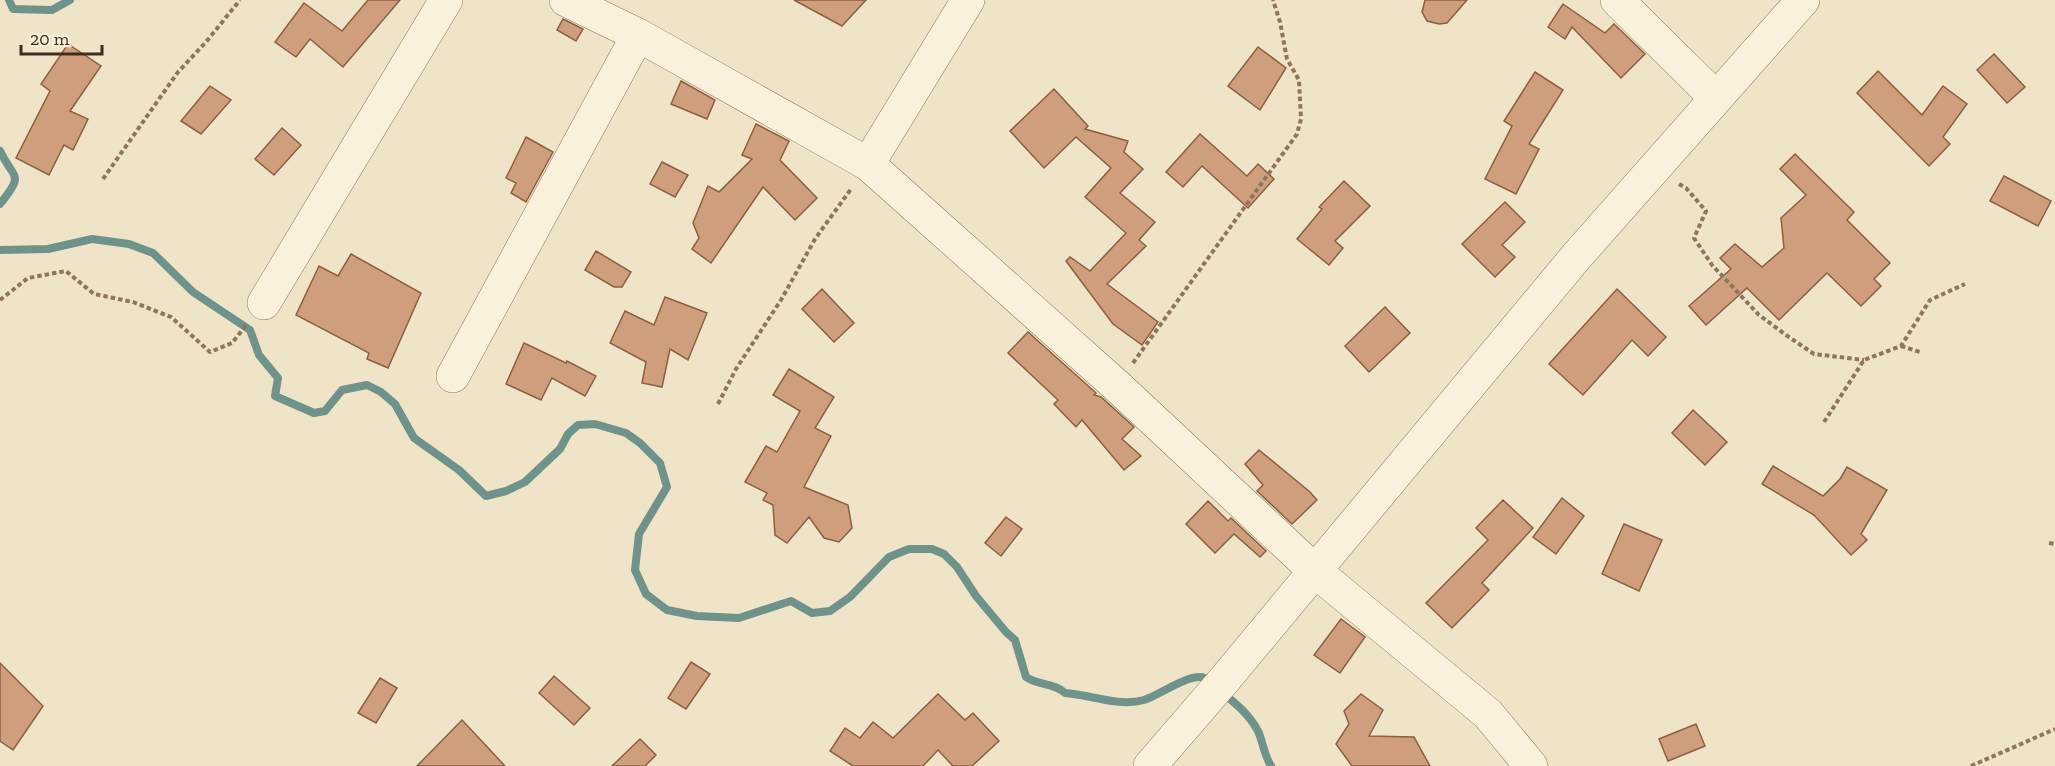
<svg xmlns="http://www.w3.org/2000/svg" width="2055" height="766" viewBox="0 0 2055 766" font-family="'Zilla Slab',serif">
	<style>
		.lines { fill: none; stroke-linecap: round; stroke-linejoin: round }
		.stream { stroke: #6f938a; stroke-width: 8 }
		.building { fill: #cf9f7d; stroke: #8d5f41; stroke-width: 1.5 }
		.minor-casing { stroke: #8d765c; stroke-width: 34 }
		.path { stroke: #8d765c; stroke-width: 4; stroke-dasharray: 4.5 3; stroke-linecap: butt }
		.minor { stroke: #faf1dc; stroke-width: 33 }
	</style>
	<rect width="100%" height="100%" fill="#f0e4c8"/>
	<g class="lines">
		<g class="stream">
			<path d="M 9,0 L 13,9 L 52,10 L 70,0"/>
			<path d="M 0,151 C 14,180 25,173 0,204"/>
			<path d="M 0,250 L 48,249 L 92,239 L 129,244 L 153,253 L 193,292 L 250,330 L 259,355 L 278,378 L 275,396 L 314,413 L 325,411 L 342,390 L 367,385 L 381,392 L 395,404 L 414,438 L 459,470 L 486,496 L 506,491 L 525,482 L 560,449 L 568,434 L 578,425 L 595,424 L 626,433 L 640,443 L 660,463 L 667,487 L 639,534 L 635,570 L 646,594 L 667,610 L 697,616 L 739,618 L 791,601 L 812,613 L 830,611 L 850,597 L 889,557 L 909,549 L 932,549 L 944,554 L 957,567 L 976,596 L 1006,632 L 1015,640 L 1026,677 C 1037,685 1055,683 1065,693 C 1092,695 1118,707 1144,700 C 1160,695 1190,672 1205,678 C 1208,679 1210,682 1213,684"/>
			<path d="M 1223,693 C 1236,704 1249,714 1258,731 C 1263,742 1264,755 1271,766"/>
		</g>
	</g>
	<g class="building">
		<path d="M 368,0 L 400,0 L 343,67 L 310,39 L 296,57 L 275,42 L 304,3 L 342,31 Z"/>
		<path d="M 794,0 L 866,0 L 842,26 Z"/>
		<path d="M 1425,0 L 1467,0 L 1447,23 L 1439,24 L 1427,21 L 1422,12 Z"/>
		<path d="M 1563,4 L 1605,33 L 1614,24 L 1645,54 L 1621,78 L 1572,27 L 1565,39 L 1548,27 Z"/>
		<path d="M 563,19 L 583,29 L 576,41 L 557,30 Z"/>
		<path d="M 68,44 L 101,66 L 70,111 L 88,119 L 73,150 L 64,145 L 49,175 L 16,158 L 50,91 L 41,84 Z"/>
		<path d="M 1258,47 L 1286,68 L 1260,110 L 1228,86 Z"/>
		<path d="M 1994,54 L 2025,87 L 2007,103 L 1977,70 Z"/>
		<path d="M 1878,71 L 1922,115 L 1943,86 L 1967,104 L 1943,137 L 1950,144 L 1929,166 L 1857,93 Z"/>
		<path d="M 1535,72 L 1563,90 L 1529,144 L 1539,149 L 1516,194 L 1485,179 L 1512,126 L 1504,121 Z"/>
		<path d="M 681,81 L 715,100 L 707,119 L 671,104 Z"/>
		<path d="M 210,86 L 231,100 L 201,134 L 181,121 Z"/>
		<path d="M 1054,89 L 1088,126 L 1085,129 L 1128,141 L 1124,152 L 1143,169 L 1120,193 L 1155,222 L 1139,240 L 1146,246 L 1107,284 L 1158,322 L 1142,345 L 1113,324 L 1066,261 L 1070,257 L 1090,271 L 1126,233 L 1085,197 L 1111,168 L 1076,137 L 1044,168 L 1010,131 Z"/>
		<path d="M 756,124 L 789,141 L 780,160 L 817,198 L 795,220 L 763,187 L 711,263 L 692,249 L 699,238 L 693,223 L 708,186 L 719,192 L 752,159 L 742,155 Z"/>
		<path d="M 282,128 L 301,145 L 274,175 L 255,159 Z"/>
		<path d="M 1200,134 L 1247,176 L 1258,164 L 1274,179 L 1248,208 L 1202,166 L 1183,187 L 1166,172 Z"/>
		<path d="M 526,137 L 553,152 L 526,202 L 511,193 L 516,183 L 506,178 Z"/>
		<path d="M 1795,154 L 1854,212 L 1847,220 L 1890,263 L 1874,279 L 1881,286 L 1861,306 L 1827,273 L 1779,320 L 1747,288 L 1706,325 L 1689,306 L 1731,269 L 1720,258 L 1735,244 L 1762,267 L 1784,248 L 1781,218 L 1806,195 L 1780,169 Z"/>
		<path d="M 662,162 L 688,175 L 675,197 L 650,184 Z"/>
		<path d="M 2004,176 L 2051,201 L 2038,226 L 1990,201 Z"/>
		<path d="M 1344,181 L 1370,206 L 1335,241 L 1343,248 L 1329,265 L 1297,239 L 1322,209 L 1319,207 Z"/>
		<path d="M 1505,202 L 1525,222 L 1502,245 L 1515,257 L 1495,277 L 1462,244 Z"/>
		<path d="M 596,251 L 631,272 L 622,287 L 614,287 L 585,270 Z"/>
		<path d="M 351,254 L 421,293 L 388,368 L 367,359 L 369,353 L 296,315 L 319,266 L 338,276 Z"/>
		<path d="M 822,289 L 854,323 L 834,342 L 802,309 Z"/>
		<path d="M 1617,289 L 1666,337 L 1648,356 L 1632,340 L 1583,395 L 1549,364 Z"/>
		<path d="M 665,297 L 707,313 L 688,360 L 670,349 L 662,387 L 642,383 L 646,362 L 610,343 L 625,311 L 654,325 Z"/>
		<path d="M 1385,307 L 1410,333 L 1369,372 L 1345,346 Z"/>
		<path d="M 1028,332 L 1096,393 L 1094,395 L 1101,397 L 1134,427 L 1122,439 L 1141,456 L 1124,470 L 1082,420 L 1076,427 L 1054,404 L 1058,400 L 1008,353 Z"/>
		<path d="M 524,343 L 566,363 L 567,361 L 596,376 L 585,396 L 552,378 L 541,400 L 506,384 Z"/>
		<path d="M 789,369 L 834,397 L 815,428 L 831,436 L 804,487 L 848,505 L 852,528 L 839,542 L 824,538 L 809,517 L 787,543 L 775,535 L 773,505 L 763,500 L 767,493 L 745,482 L 766,446 L 777,452 L 800,411 L 773,395 Z"/>
		<path d="M 1693,410 L 1727,442 L 1705,465 L 1672,433 Z"/>
		<path d="M 1259,450 L 1310,492 L 1317,500 L 1292,524 L 1257,491 L 1263,485 L 1245,464 Z"/>
		<path d="M 1773,466 L 1823,496 L 1840,479 L 1847,467 L 1887,490 L 1861,534 L 1867,540 L 1851,555 L 1814,515 L 1762,484 Z"/>
		<path d="M 1562,498 L 1584,516 L 1556,554 L 1533,537 Z"/>
		<path d="M 1503,500 L 1533,528 L 1482,583 L 1489,590 L 1452,628 L 1426,603 L 1488,540 L 1476,528 Z"/>
		<path d="M 1208,501 L 1228,521 L 1231,518 L 1266,551 L 1260,557 L 1234,534 L 1215,553 L 1186,524 Z"/>
		<path d="M 1006,517 L 1022,529 L 1001,556 L 985,543 Z"/>
		<path d="M 1624,524 L 1662,540 L 1639,591 L 1602,574 Z"/>
		<path d="M 1341,619 L 1365,637 L 1340,673 L 1314,655 Z"/>
		<path d="M 691,662 L 710,674 L 686,709 L 668,698 Z"/>
		<path d="M 0,663 L 43,706 L 13,750 L 0,741 Z"/>
		<path d="M 554,676 L 590,708 L 574,725 L 539,693 Z"/>
		<path d="M 380,678 L 397,688 L 376,723 L 358,713 Z"/>
		<path d="M 938,694 L 965,720 L 973,713 L 999,741 L 972,766 L 953,766 L 938,750 L 923,766 L 853,766 L 830,751 L 845,728 L 860,738 L 873,722 L 893,738 Z"/>
		<path d="M 1361,694 L 1383,710 L 1369,736 L 1414,737 L 1430,766 L 1352,766 L 1336,744 L 1349,724 L 1344,711 Z"/>
		<path d="M 462,720 L 505,766 L 417,766 Z"/>
		<path d="M 1696,724 L 1705,746 L 1668,761 L 1659,739 Z"/>
		<path d="M 640,739 L 656,755 L 645,766 L 612,766 Z"/>
	</g>
	<g class="lines">
		<defs>
			<g id="minor">
				<path d="M 566,0 L 638,35 L 868,164"/>
				<path d="M 968,0 L 868,164 L 1117,386 L 1315,571 L 1488,714 L 1531,766"/>
				<path d="M 1617,0 L 1715,97"/>
				<path d="M 264,303 L 446,0"/>
				<path d="M 453,376 L 638,35"/>
				<path d="M 1150,766 L 1225,679 L 1576,257 L 1803,0"/>
			</g>
		</defs>
		<use href="#minor" class="minor-casing"/>
		<g class="path">
			<path d="M 103,179 L 178,72 L 206,42 L 240,0"/>
			<path d="M 1679,184 L 1686,188 L 1706,211 L 1694,238 L 1712,265 L 1759,315 L 1786,335 L 1814,354 L 1864,360"/>
			<path d="M 0,300 L 28,278 L 66,271 L 94,294 L 133,302 L 171,317 L 210,352 L 232,343 L 247,324"/>
			<path d="M 1901,346 L 1920,352"/>
			<path d="M 1133,363 L 1297,134 L 1301,119 L 1299,80 L 1287,59 L 1280,22 L 1273,0"/>
			<path d="M 718,404 L 736,369 L 781,300 L 815,239 L 851,189"/>
			<path d="M 1824,422 L 1864,360 L 1901,346 L 1930,300 L 1965,284"/>
			<path d="M 2049,543 L 2055,544"/>
			<path d="M 1971,766 L 2055,729"/>
		</g>
		<use href="#minor" class="minor"/>
	</g>
	<path d="M21 45v9h81v-9" fill="none" stroke="#3d2e20" stroke-width="3"/>
	<text x="30" y="45" font-size="18" fill="#3d2e20" stroke="#f7eed8" stroke-width="4.5" paint-order="stroke">20 m</text>
</svg>
